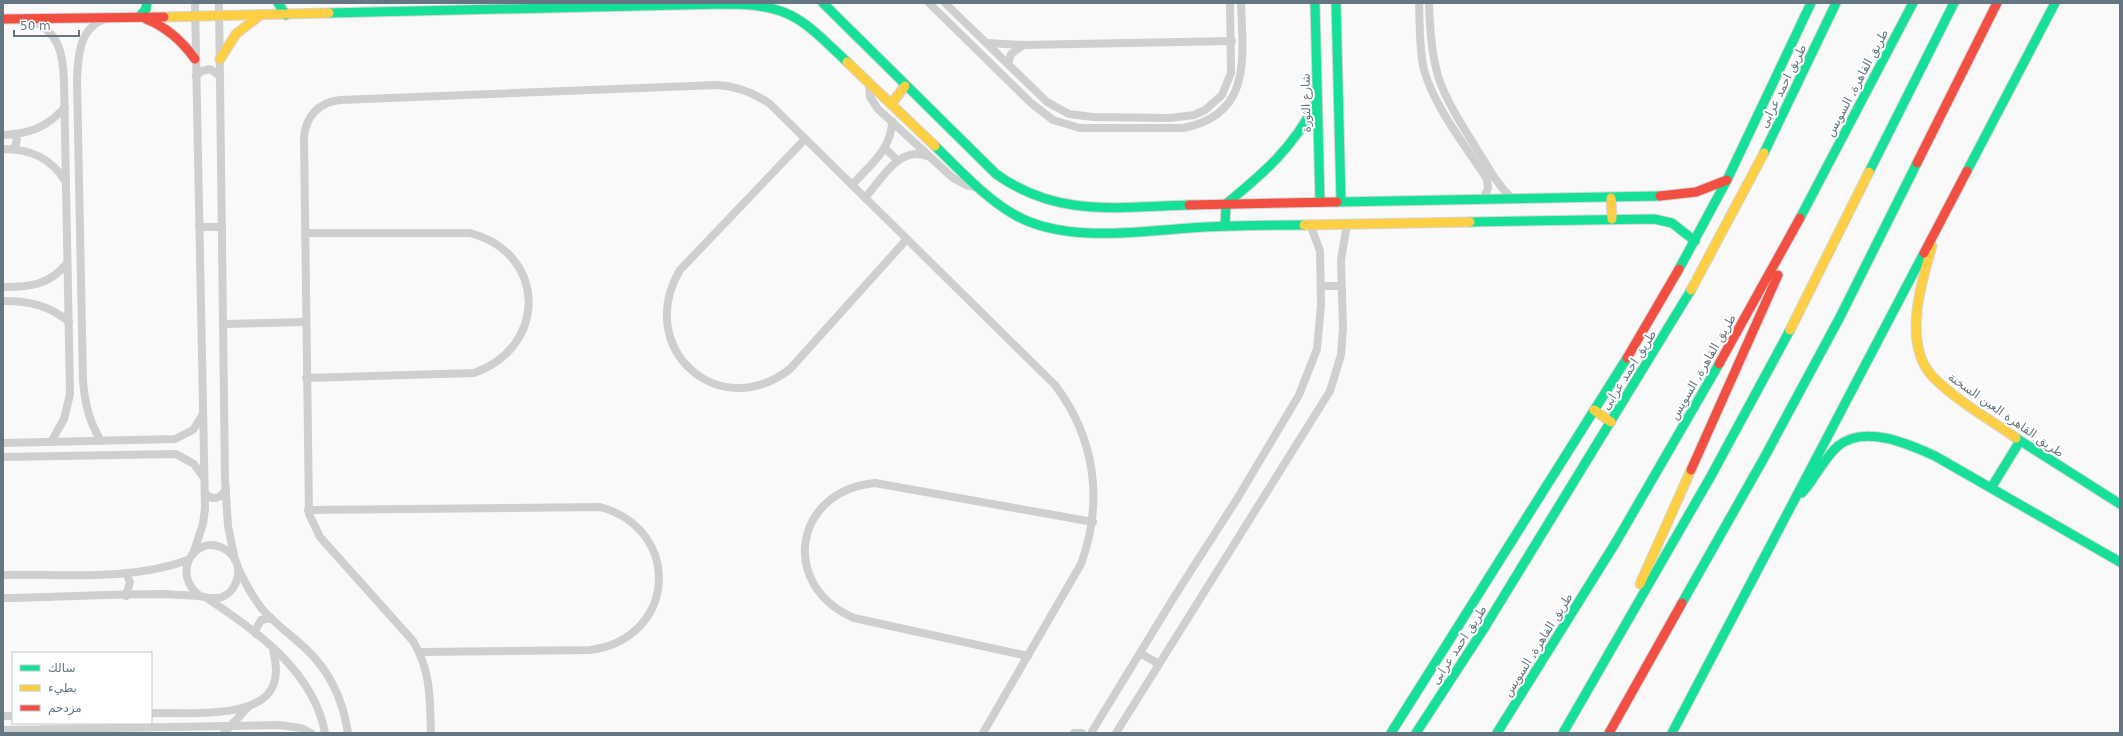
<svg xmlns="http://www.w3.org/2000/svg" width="2123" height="736" viewBox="0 0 2123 736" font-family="'DejaVu Sans',Vazirmatn,sans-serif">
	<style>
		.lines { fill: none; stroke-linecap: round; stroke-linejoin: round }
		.fast-casing { stroke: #d5d6d7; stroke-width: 11 }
		.slow-casing { stroke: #d5d6d7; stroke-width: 11 }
		.jam-casing { stroke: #d5d6d7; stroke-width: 11 }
		.street { stroke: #cecfd0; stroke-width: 8 }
		.fast { stroke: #16e098; stroke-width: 9 }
		.slow { stroke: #ffcf43; stroke-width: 9 }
		.jam { stroke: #f24e42; stroke-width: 9 }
		.labels { text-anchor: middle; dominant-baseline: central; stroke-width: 4; stroke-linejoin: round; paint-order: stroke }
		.street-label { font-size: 12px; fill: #657683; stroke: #fff }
	</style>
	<rect width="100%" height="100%" fill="#f9f9f9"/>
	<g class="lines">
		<defs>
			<g id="fast">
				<path d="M 278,3 L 286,15"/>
				<path d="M 823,3 L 996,174 C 1058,218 1118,207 1189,205"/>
				<path d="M 1315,3 L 1320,202"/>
				<path d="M 1336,3 L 1341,201"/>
				<path d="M 329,13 L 722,4 C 790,4 800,17 847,62"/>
				<path d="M 140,16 L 146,9 L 147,3"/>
				<path d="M 935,146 C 960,170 985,198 1015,215 C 1068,245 1146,230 1204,227 C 1238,225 1271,225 1304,225"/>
				<path d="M 1764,153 L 1836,3"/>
				<path d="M 1967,171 L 2055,3"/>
				<path d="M 1869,172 L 1954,3"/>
				<path d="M 1337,202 L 1660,196"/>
				<path d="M 1800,218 L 1913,3"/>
				<path d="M 1470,222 L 1654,219 L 1672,223 L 1695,241"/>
				<path d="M 1225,226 L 1226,204 C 1265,172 1292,149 1316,103"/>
				<path d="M 1679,269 L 1727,180 L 1811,3"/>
				<path d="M 2016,438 L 2120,504"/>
				<path d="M 1991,488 L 2020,441"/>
				<path d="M 1802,493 C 1815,479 1823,459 1838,446 C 1864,424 1909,444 1935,456 L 2120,562"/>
				<path d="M 1682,603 L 1764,458 L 1840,317 L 1917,163"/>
				<path d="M 1391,733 L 1627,358"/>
				<path d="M 1416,733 L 1485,627 L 1691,290"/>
				<path d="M 1497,733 L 1616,542 L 1719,364"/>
				<path d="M 1563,733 L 1711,476 L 1790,330"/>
				<path d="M 1672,733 L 1924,253"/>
			</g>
			<g id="slow">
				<path d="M 164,17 L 329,13"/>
				<path d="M 220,59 L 236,34 L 259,16"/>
				<path d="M 847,62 L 935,146"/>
				<path d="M 891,104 L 905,86"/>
				<path d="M 1611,198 L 1612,219"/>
				<path d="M 1304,225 L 1470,222"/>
				<path d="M 1932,246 C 1921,283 1902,345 1933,377 C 1957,401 1989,419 2016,438"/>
				<path d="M 1691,290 L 1764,153"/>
				<path d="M 1790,330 L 1869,172"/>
				<path d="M 1594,410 L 1611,422"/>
				<path d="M 1640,584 L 1691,470"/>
			</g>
			<g id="jam">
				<path d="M 3,19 L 164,17"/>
				<path d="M 146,19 C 167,27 182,41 195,59"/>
				<path d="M 1917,163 L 1997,3"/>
				<path d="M 1660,196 L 1696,192 L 1727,180"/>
				<path d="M 1189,205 L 1337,202"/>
				<path d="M 1924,253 L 1967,171"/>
				<path d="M 1627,358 L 1679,269"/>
				<path d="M 1719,364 L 1800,218"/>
				<path d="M 1691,470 L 1778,275"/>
				<path d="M 1609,733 L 1682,603"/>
			</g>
		</defs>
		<use href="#fast" class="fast-casing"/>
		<use href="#slow" class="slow-casing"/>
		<use href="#jam" class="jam-casing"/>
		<g class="street">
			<path d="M 219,3 L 225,480 L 228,526 L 235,560"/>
			<path d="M 929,3 L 1031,103 L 1053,120 L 1080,128 L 1183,128 C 1252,115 1243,58 1241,3"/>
			<path d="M 945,3 L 1047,102 L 1069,114 L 1093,117 L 1170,118 L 1194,115 L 1205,110 L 1222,95 L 1231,73 L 1230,3"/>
			<path d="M 1419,3 C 1420,25 1419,49 1424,70 C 1434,106 1466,147 1487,179 L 1488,188 L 1483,200"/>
			<path d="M 1429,3 C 1430,28 1431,51 1438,76 C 1447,106 1477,148 1494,177 L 1503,189 L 1512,198"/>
			<path d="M 31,20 C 59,32 63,53 64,81 L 70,394 L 64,419 L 51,442"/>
			<path d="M 987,43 L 1023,45 L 1232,41"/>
			<path d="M 1008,64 L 1011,54 L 1023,45"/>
			<path d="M 196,76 L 202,71 L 210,69 L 220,76"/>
			<path d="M 869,82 L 870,97 L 878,109 L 953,178 L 966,185 L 978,188"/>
			<path d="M 3,135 C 29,134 48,127 65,107"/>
			<path d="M 805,139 L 680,270 C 634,347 718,425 790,369 L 907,239"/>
			<path d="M 885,148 L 897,160"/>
			<path d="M 3,149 C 31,149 51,158 66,182"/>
			<path d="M 14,149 L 17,140 L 14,134"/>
			<path d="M 852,185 C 869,166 892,149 892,121"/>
			<path d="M 865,198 C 881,180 899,145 927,156"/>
			<path d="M 199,227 L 222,227"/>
			<path d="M 305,233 L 470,233 C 547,253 548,347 474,373 L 306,378"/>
			<path d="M 1321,286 L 1341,286"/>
			<path d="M 3,287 C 30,287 50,285 67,263"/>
			<path d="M 3,301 C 29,301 49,305 69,322"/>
			<path d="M 224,324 L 306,322"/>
			<path d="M 101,441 C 89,421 85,404 83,381 L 77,80 C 78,56 79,28 105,19"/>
			<path d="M 3,443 L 175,439 L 193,430 L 203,414"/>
			<path d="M 3,457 L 176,454 L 194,464 L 204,478"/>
			<path d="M 205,493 C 212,501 221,499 226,489"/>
			<path d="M 308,510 L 600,507 C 684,530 676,639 590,650 L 420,652"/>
			<path d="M 193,554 L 203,524 L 205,508 L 195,3"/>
			<path d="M 239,570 C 245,583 253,597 262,609 C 275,624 291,635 305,648 C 330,671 343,700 348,733"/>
			<path d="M 126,573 L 130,582 L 126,596"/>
			<path d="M 3,575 C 63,574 131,581 188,560"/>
			<path d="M 3,598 C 57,597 111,594 164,594 C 176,595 187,595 198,596 C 207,597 213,600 222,597 C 233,593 240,579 238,567 C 236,559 231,552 223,548 C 193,534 171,575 200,596"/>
			<path d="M 208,599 C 257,631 314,672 325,733"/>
			<path d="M 256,634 L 256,629 L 261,620 L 271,618"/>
			<path d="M 1140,653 L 1159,664"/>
			<path d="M 1028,656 L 854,618 C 779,586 793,491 875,483 L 1093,522"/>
			<path d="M 151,713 C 183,712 263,721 274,683 C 278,672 275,660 273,649"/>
			<path d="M 3,716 L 13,716"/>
			<path d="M 3,730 L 279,725 L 301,728 L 311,733"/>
			<path d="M 224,733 L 248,707"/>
			<path d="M 431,733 C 430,699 431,671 413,641 L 320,537 L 309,514 L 304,137 C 306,116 319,102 340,100 L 717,85 C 737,86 754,93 770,104 L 1055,385 C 1095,438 1104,501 1081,564 L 983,733"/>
			<path d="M 1074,733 L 1082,733"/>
			<path d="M 1091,733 L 1176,594 L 1237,499 L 1299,395 L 1317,349 L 1321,305 L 1320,251 L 1310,224"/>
			<path d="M 1116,733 L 1330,391 L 1341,355 L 1343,328 L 1341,260 L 1347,224"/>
		</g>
		<use href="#fast" class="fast"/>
		<use href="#slow" class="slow"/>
		<use href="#jam" class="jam"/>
	</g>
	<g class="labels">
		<g class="street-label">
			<text transform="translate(1857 83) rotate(-62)">طريق القاهرة, السويس</text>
			<text transform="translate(1783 86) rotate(-64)">طريق احمد عرابى</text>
			<text transform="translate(1306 103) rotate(-91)">شارع الثورة</text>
			<text transform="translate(1703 367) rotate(-60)">طريق القاهرة, السويس</text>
			<text transform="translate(1629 370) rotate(-58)">طريق احمد عرابى</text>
			<text transform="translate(2006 415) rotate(35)">طريق القاهرة العين السخنة</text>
			<text transform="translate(1459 645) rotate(-57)">طريق احمد عرابى</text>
			<text transform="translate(1538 645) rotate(-58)">طريق القاهرة, السويس</text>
		</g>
	</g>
	<rect width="2123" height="736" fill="none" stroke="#657683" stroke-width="8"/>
	<rect x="12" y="652" width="140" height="72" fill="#ffffff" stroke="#c1c8cd"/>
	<rect x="20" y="665" width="20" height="6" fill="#16e098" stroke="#c1c8cd"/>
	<text x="48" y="672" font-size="12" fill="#657683">سالك</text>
	<rect x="20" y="685" width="20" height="6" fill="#ffcf43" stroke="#c1c8cd"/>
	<text x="48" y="692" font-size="12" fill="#657683">بطيء</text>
	<rect x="20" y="705" width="20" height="6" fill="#f24e42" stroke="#c1c8cd"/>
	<text x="48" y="712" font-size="12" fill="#657683">مزدحم</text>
	<path d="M14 30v6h65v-6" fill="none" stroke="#657683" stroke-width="2"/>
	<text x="20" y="30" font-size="12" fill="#657683" stroke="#ffffff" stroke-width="3" paint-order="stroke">50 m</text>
</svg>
